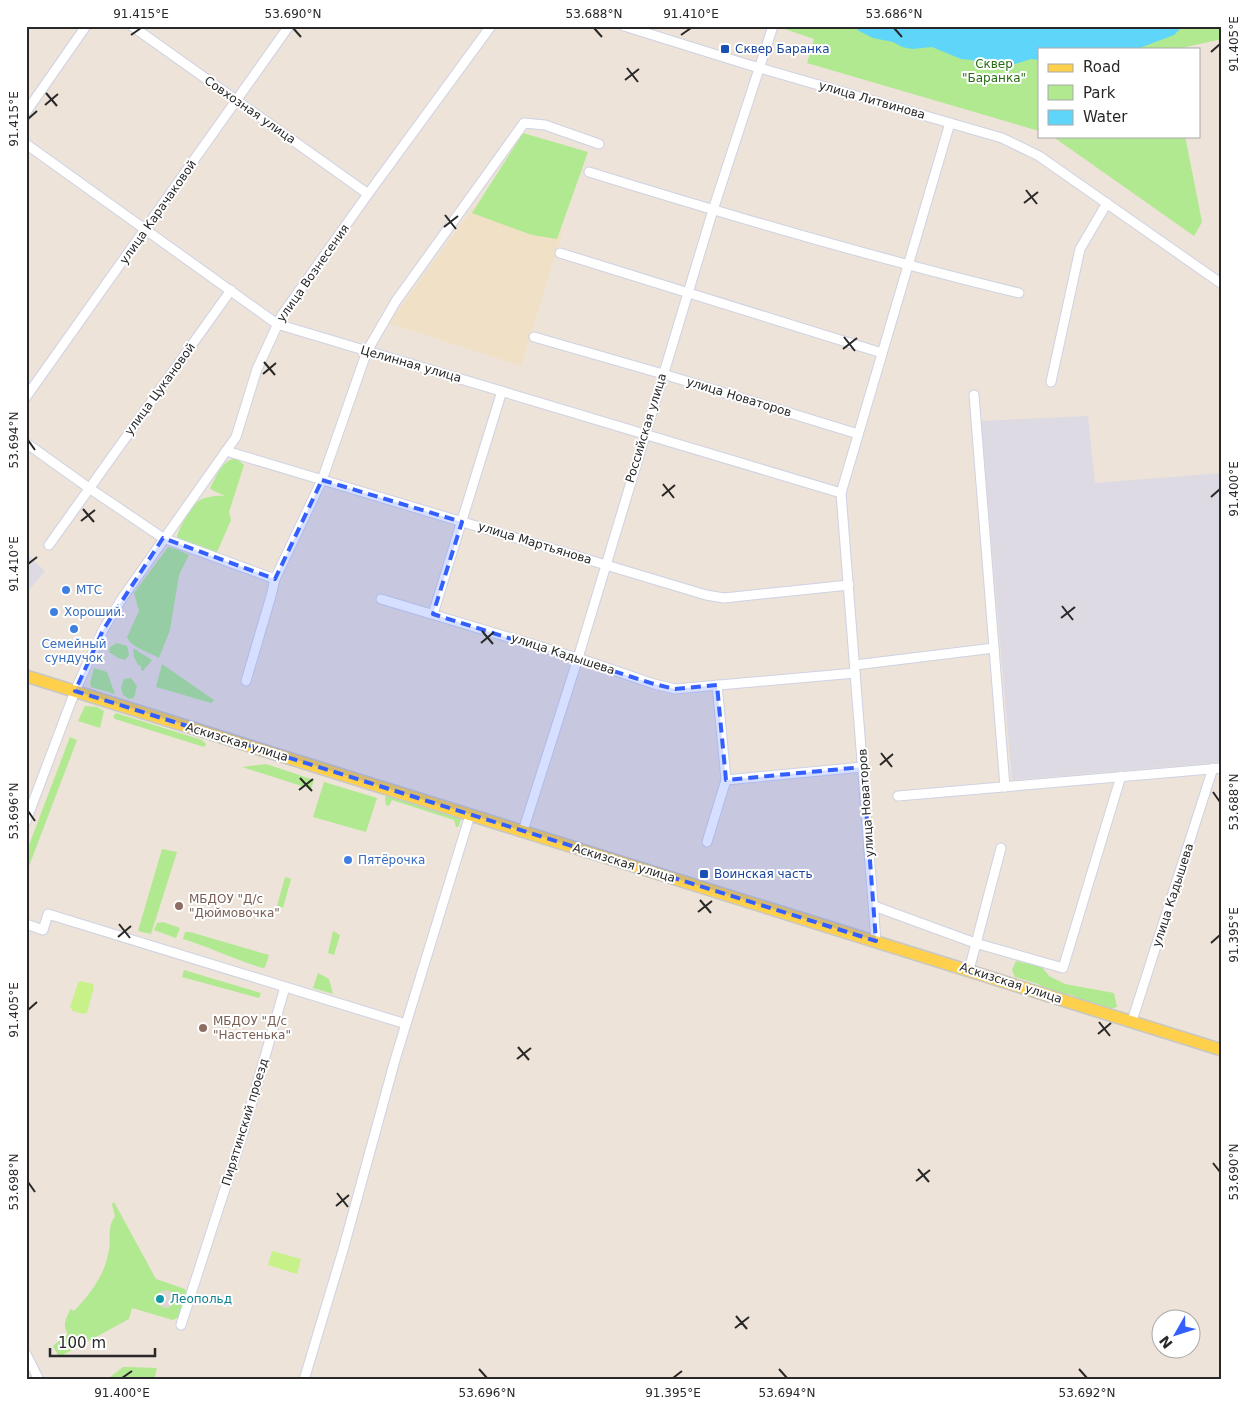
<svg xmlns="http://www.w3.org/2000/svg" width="1248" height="1406" viewBox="0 0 1248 1406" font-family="'DejaVu Sans',sans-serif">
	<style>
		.industrial { fill: #dddae4 }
		.education { fill: #f0e1c6 }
		.green { fill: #b0e98f }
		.pitch { fill: #c8f289 }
		.plaza { fill: #dcd7d0 }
		.water { fill: #60d5fa }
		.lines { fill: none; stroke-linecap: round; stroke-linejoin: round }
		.minor-casing { stroke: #ced2e3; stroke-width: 11 }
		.major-casing { stroke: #c7c7c7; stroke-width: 14 }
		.minor { stroke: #fff; stroke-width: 9 }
		.major { stroke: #fed04c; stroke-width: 11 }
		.marked { fill: #335fff; fill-opacity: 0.2; stroke: #335fff; stroke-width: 4; stroke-dasharray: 10 6; stroke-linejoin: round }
		.ticks { fill: none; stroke: #282828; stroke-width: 2 }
		.transit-dot { fill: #1a4fb4; stroke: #fff; stroke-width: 2 }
		.shop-dot { fill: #3f7fe0; stroke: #fff; stroke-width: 2 }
		.education-dot { fill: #8d6e63; stroke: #fff; stroke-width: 2 }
		.culture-dot { fill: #0f9aa8; stroke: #fff; stroke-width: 2 }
		.labels { text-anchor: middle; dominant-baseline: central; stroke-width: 4; stroke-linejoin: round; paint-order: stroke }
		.transit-label { font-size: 12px; fill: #164399; stroke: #fff; text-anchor: start }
		.park-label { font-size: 12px; fill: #276c12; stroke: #fff }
		.street-label { font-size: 12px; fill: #282828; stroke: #fff }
		.shop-label { font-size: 12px; fill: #366cbe; stroke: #fff; text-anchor: start }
		.education-label { font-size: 12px; fill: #785e54; stroke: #fff; text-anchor: start }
		.culture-label { font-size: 12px; fill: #0d838f; stroke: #fff; text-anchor: start }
		.neatline { fill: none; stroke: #282828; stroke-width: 2 }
		.ticks-label { font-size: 12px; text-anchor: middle; fill: #282828 }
	</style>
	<rect width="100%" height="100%" fill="#ede3d8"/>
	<g class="industrial">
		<path d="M 1088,416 L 1095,483 L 1222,473 L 1222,762 L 1012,780 L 981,421 Z"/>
		<path d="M 26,553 L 45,571 L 26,594 Z"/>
	</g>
	<path class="education" d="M 476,204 L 563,230 L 521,366 L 389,323 Z"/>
	<g class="green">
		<path d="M 786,26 L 1222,26 L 1222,39 L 1177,49 L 1039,49 L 1039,131 L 807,63 L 814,39 L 785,29 Z"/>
		<path d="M 523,133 L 588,152 L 557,239 L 532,235 L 472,213 Z"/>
		<path d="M 1052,136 L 1185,136 L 1202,222 L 1194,236 Z"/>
		<path d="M 233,459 L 237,459 L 244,465 L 229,512 L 231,520 L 215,557 L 177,538 C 177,530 193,504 200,500 C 206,497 218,495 225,496 L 212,490 L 210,488 C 216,478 221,462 233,459 Z"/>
		<path d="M 168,547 L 179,550 L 189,555 L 179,575 L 170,630 L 159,658 C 149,652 130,647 127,637 L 139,611 L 134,593 Z"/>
		<path d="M 117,643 L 127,646 L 129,655 L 125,660 L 118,658 L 109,652 L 110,647 Z"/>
		<path d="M 133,648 L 152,660 L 143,671 L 141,670 L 141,666 L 138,665 L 134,657 Z"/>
		<path d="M 162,664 L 214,700 L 211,703 L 156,687 Z"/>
		<path d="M 94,668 L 107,672 L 115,694 L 91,687 L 90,683 Z"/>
		<path d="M 131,678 L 137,686 L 134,698 L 129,699 L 123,695 L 121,687 L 124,679 Z"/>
		<path d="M 85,706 L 97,707 L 104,711 L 100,728 L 78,721 Z"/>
		<path d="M 116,713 L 202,740 L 206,744 L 204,747 L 115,719 L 113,716 Z"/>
		<path d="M 70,737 L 77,740 L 26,874 L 26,853 Z"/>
		<path d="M 266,764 L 314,780 L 311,789 L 242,767 Z"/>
		<path d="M 324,782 L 377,798 L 366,832 L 313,817 Z"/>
		<path d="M 390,794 L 456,814 L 461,820 L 458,827 L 456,827 L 454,820 L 392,800 L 389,806 L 386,805 L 385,799 L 386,795 Z"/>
		<path d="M 162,849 L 177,852 L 151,934 L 138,931 Z"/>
		<path d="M 285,877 L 291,879 L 283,908 L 277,906 Z"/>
		<path d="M 163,922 L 180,928 L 176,938 L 154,930 L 157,923 Z"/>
		<path d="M 333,931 L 340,935 L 334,955 L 328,953 Z"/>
		<path d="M 185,932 L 190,932 L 269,955 L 265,967 L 263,968 C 235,960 210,947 183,939 Z"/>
		<path d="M 1016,961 L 1042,967 L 1049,976 L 1065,984 L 1114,993 L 1117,1007 L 1110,1009 L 1084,1001 L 1072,995 L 1053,993 L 1038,984 L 1015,977 L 1012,970 Z"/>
		<path d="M 184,970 L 261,993 L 259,998 L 182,977 Z"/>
		<path d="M 318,973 L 329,979 L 333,994 L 313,988 Z"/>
		<path d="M 114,1202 L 156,1279 L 185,1289 L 186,1292 L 179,1317 L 173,1320 L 132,1308 L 129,1319 L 59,1357 L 53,1346 L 68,1334 C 62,1325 66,1319 70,1310 L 71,1309 L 74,1311 C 91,1293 105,1275 109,1250 C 111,1236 107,1228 115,1216 L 112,1204 Z"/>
		<path d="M 123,1367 L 128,1367 L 157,1368 L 154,1380 L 109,1380 L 109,1378 Z"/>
	</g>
	<g class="pitch">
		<path d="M 80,981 L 93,984 L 94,987 L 87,1013 L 84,1014 L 73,1011 L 70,1007 L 78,983 Z"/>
		<path d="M 272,1251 L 301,1259 L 297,1274 L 268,1265 Z"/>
	</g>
	<circle class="plaza" cx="166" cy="1299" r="9"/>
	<path class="water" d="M 853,26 L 1183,26 L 1174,35 L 1137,49 L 1039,49 L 1039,60 L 1031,59 L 1012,65 L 997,66 L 972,60 L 961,59 L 932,47 L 912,49 L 902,47 L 893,42 L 873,38 L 859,31 Z"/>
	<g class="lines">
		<defs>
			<g id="minor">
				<path d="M 132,26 L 368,194"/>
				<path d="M 624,26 L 746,64 L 1002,138 L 1039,156 L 1222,284"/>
				<path d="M 26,112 L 86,26"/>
				<path d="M 26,144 L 277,324 L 841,493"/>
				<path d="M 589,172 C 731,216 874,258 1019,293"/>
				<path d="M 560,253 L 882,353"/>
				<path d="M 534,337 L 663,374 L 858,434"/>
				<path d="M 1051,382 L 1080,249 L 1107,203"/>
				<path d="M 974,395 L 1005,787"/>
				<path d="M 26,397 L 289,26"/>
				<path d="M 26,443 L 89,488 L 163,538 L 275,579"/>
				<path d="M 226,451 L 706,595 L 724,598 L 849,585"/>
				<path d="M 49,545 L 231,290"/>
				<path d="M 381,599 L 578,658 L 654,684 L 675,689 L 855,673"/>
				<path d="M 433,614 L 502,391"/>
				<path d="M 855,665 L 994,648"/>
				<path d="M 246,681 L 271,596 L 275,579 L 322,480 L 367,351 L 396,301 L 524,123 L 545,125 L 599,144"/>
				<path d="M 726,780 L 863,767"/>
				<path d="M 898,796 L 1222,768"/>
				<path d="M 26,821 L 75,691 L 103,630 L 121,600 L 236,437 L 257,369 L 282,315 L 368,194 L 491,26"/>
				<path d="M 523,831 L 578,658 L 713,210 L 773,26"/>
				<path d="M 707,842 L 726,780 L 717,685"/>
				<path d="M 874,906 L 975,943 L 1063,968 L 1121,776"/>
				<path d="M 26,924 L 43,930 L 48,914 L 406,1024"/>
				<path d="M 876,941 L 841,493 L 950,123"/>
				<path d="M 969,970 L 1001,848"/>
				<path d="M 1132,1021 L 1213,768"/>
				<path d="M 181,1325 L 243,1133 L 285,987"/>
				<path d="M 26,1354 L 39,1380"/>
				<path d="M 304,1380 L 343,1250 L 395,1060 L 470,815"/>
			</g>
			<path id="major" d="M 26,676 L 1222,1050"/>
		</defs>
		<use href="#minor" class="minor-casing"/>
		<use href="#major" class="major-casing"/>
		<use href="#minor" class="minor"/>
		<use href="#major" class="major"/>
	</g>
	<path class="marked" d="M 322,480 L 462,522 L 433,614 L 654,684 L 675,689 L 717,685 L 726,780 L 863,767 L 876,941 L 75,691 L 103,630 L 163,538 L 275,579 Z"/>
	<path class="ticks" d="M 293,28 L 301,37M 594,28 L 602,37M 894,28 L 902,37M 131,35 L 141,28M 681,35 L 691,28M 1211,52 L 1220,44M 627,68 L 638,82M 625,80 L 639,69M 46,93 L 57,106M 45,105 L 58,94M 28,119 L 37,111M 1026,190 L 1037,204M 1024,203 L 1038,192M 445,215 L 456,229M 444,227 L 458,216M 844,337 L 855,351M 843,349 L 857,338M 264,362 L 275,375M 263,374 L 276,363M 28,440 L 35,450M 663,484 L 674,498M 662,496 L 675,485M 1211,497 L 1220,489M 83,509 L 94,522M 81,521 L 95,510M 28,564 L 37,557M 1062,606 L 1073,620M 1061,618 L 1075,607M 482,631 L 493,644M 481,643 L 494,632M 881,753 L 892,767M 880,765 L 893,754M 300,778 L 312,791M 299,790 L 313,779M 1213,792 L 1220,802M 28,811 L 35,821M 700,900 L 711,913M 698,912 L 712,901M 119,924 L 130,938M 118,937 L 131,926M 1211,943 L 1220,935M 28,1010 L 37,1002M 1099,1022 L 1110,1036M 1098,1034 L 1111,1023M 518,1047 L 529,1060M 517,1059 L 531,1048M 1213,1163 L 1220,1172M 918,1169 L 929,1182M 916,1181 L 930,1170M 28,1182 L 35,1192M 337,1193 L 348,1207M 336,1206 L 349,1195M 736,1316 L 747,1329M 735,1328 L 749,1317M 479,1369 L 487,1378M 779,1369 L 787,1378M 1079,1369 L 1087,1378M 122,1378 L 132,1371M 673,1378 L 682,1371"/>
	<g class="transit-dot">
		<rect x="720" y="44" width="10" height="10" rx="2.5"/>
		<rect x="699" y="869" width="10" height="10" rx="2.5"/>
	</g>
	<g class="shop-dot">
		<circle cx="66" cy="590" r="5"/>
		<circle cx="54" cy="612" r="5"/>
		<circle cx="74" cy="629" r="5"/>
		<circle cx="348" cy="860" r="5"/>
	</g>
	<g class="education-dot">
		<circle cx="179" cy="906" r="5"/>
		<circle cx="203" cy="1028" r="5"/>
	</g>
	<circle class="culture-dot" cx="160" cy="1299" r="5"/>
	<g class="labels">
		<g class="transit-label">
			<text x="735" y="49">Сквер Баранка</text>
			<text x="714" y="874">Воинская часть</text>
		</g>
		<g class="park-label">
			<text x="994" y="64">Сквер<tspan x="994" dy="14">"Баранка"</tspan></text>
		</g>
		<g class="street-label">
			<text transform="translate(872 100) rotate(16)">улица Литвинова</text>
			<text transform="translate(250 110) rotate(35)">Совхозная улица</text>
			<text transform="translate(158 212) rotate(-55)">улица Карачаковой</text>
			<text transform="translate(313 273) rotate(-55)">улица Вознесения</text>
			<text transform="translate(411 364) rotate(16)">Целинная улица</text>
			<text transform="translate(160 389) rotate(-54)">улица Цукановой</text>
			<text transform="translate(739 397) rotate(17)">улица Новаторов</text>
			<text transform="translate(646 428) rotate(-73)">Российская улица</text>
			<text transform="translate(535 543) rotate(17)">улица Мартьянова</text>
			<text transform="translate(563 654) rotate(18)">улица Кадышева</text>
			<text transform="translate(237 742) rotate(17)">Аскизская улица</text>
			<text transform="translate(866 803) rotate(-94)">улица Новаторов</text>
			<text transform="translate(624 863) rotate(17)">Аскизская улица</text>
			<text transform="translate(1173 895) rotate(-72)">улица Кадышева</text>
			<text transform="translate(1011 983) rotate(18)">Аскизская улица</text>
			<text transform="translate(245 1122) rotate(-73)">Пирятинский проезд</text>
		</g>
		<g class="shop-label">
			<text x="76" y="590">МТС</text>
			<text x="64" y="612">Хороший.</text>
			<text x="74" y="644" text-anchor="middle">Семейный<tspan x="74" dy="14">сундучок</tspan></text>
			<text x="358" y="860">Пятёрочка</text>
		</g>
		<g class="education-label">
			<text x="189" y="899">МБДОУ "Д/с<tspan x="189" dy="14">"Дюймовочка"</tspan></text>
			<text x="213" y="1021">МБДОУ "Д/с<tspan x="213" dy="14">"Настенька"</tspan></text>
		</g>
		<g class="culture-label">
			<text x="170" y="1299">Леопольд</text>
		</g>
	</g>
	<rect width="1248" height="1406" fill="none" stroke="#ffffff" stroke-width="55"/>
	<rect x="1038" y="48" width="162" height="90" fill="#ffffff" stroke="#a9a9a9"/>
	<rect x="1048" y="64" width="25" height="8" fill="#fed04c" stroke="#a9a9a9"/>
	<text x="1083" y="72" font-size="15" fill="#282828">Road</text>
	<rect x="1048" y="85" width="25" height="15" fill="#b0e98f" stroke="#a9a9a9"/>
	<text x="1083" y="98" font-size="15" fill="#282828">Park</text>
	<rect x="1048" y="110" width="25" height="15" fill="#60d5fa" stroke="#a9a9a9"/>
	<text x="1083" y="122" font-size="15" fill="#282828">Water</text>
	<g transform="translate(1176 1334) rotate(231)"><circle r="24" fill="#ffffff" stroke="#a9a9a9"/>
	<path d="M0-4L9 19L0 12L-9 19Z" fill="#335fff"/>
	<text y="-8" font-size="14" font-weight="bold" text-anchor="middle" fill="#282828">N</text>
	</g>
	<path d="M50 1348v8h105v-8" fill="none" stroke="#282828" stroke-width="2.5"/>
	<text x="58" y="1348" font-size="15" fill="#282828" stroke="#ffffff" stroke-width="4" paint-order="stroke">100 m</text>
	<rect x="28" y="28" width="1192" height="1350" class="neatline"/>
	<g class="ticks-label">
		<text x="141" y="18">91.415°E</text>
		<text x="293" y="18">53.690°N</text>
		<text x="594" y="18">53.688°N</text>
		<text x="691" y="18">91.410°E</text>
		<text x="894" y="18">53.686°N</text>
		<text transform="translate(1234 44) rotate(-90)" y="4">91.405°E</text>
		<text transform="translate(14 119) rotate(-90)" y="4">91.415°E</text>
		<text transform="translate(14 440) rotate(-90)" y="4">53.694°N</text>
		<text transform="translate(1234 489) rotate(-90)" y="4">91.400°E</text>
		<text transform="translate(14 564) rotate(-90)" y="4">91.410°E</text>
		<text transform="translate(1234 802) rotate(-90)" y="4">53.688°N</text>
		<text transform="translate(14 811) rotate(-90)" y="4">53.696°N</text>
		<text transform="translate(1234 935) rotate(-90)" y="4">91.395°E</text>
		<text transform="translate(14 1010) rotate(-90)" y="4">91.405°E</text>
		<text transform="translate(1234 1172) rotate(-90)" y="4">53.690°N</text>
		<text transform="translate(14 1182) rotate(-90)" y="4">53.698°N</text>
		<text x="122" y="1397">91.400°E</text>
		<text x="487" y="1397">53.696°N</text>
		<text x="673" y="1397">91.395°E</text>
		<text x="787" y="1397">53.694°N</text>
		<text x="1087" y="1397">53.692°N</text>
	</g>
</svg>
